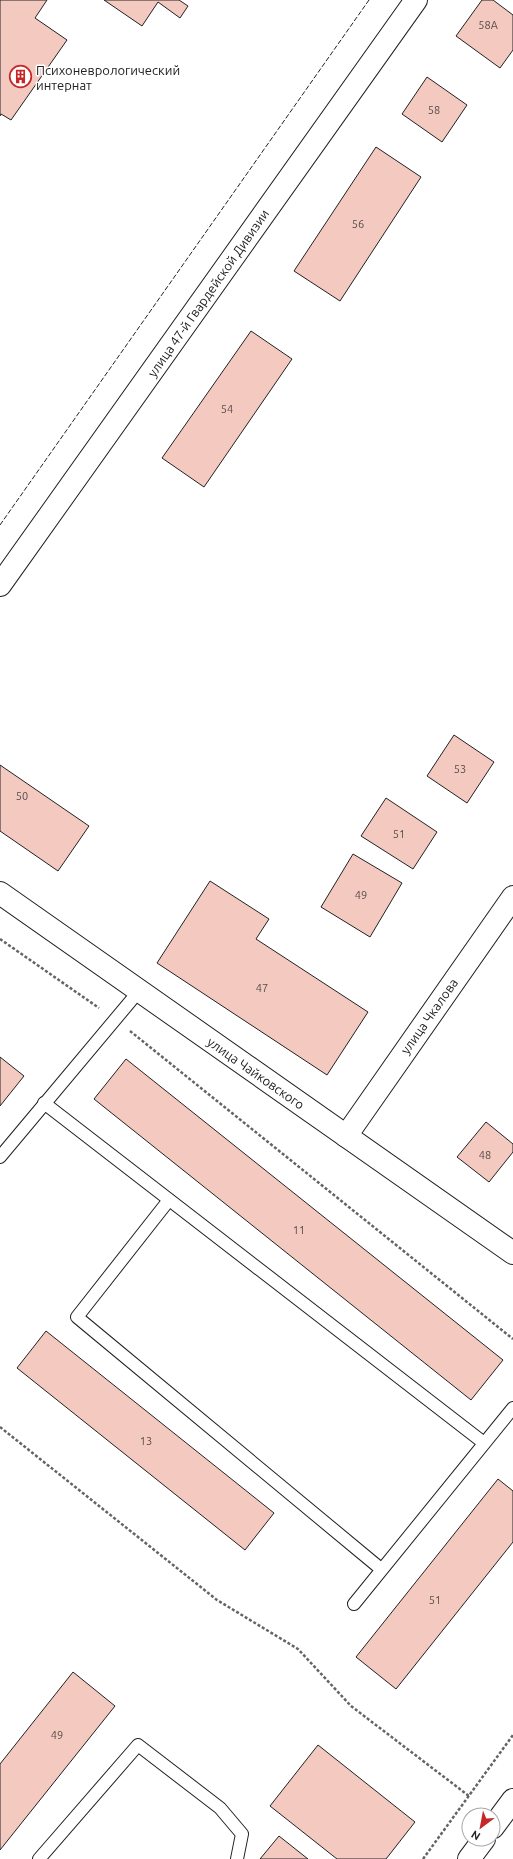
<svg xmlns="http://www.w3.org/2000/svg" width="513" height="1859" viewBox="0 0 513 1859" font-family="Ubuntu,sans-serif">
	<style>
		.building { fill: #f3c9c0; stroke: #222 }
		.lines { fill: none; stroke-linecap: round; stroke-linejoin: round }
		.lane-casing { stroke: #222; stroke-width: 14 }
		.street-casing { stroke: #222; stroke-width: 24 }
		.secondary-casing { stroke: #222; stroke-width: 24 }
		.path { stroke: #646464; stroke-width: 2.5; stroke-dasharray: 3 2; stroke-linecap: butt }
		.lane { stroke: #fff; stroke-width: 12 }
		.street { stroke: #fff; stroke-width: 22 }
		.secondary { stroke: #fff; stroke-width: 22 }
		.fence { stroke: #222; stroke-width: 1; stroke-dasharray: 5 2; stroke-linecap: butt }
		.labels { text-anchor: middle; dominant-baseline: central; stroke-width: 3; stroke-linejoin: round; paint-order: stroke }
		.number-label { font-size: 11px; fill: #564c4a }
		.poi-label { font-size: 13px; fill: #222; stroke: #fff; text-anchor: start }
		.street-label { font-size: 13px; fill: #222; stroke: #fff }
	</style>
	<rect width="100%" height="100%" fill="#fff"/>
	<g class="building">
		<path d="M 0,0 L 47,0 L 35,18 L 67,40 L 11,120 L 1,114 L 0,116 Z"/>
		<path d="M 104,0 L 179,0 L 188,6 L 180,18 L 158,2 L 142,26 Z"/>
		<path d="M 482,0 L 493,0 L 513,15 L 513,50 L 500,68 L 456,36 Z"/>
		<path d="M 427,77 L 467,105 L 442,142 L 402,114 Z"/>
		<path d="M 376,147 L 421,177 L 340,301 L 294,271 Z"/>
		<path d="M 251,331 L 292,359 L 204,487 L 162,458 Z"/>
		<path d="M 454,735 L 494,762 L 467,803 L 427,776 Z"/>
		<path d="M 0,765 L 89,826 L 58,871 L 0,831 Z"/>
		<path d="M 386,798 L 437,832 L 413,869 L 361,836 Z"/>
		<path d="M 353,854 L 402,883 L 370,937 L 321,907 Z"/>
		<path d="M 210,881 L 269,919 L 256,939 L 368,1012 L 327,1075 L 157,963 Z"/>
		<path d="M 0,1057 L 24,1076 L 0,1106 Z"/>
		<path d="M 126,1059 L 503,1360 L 471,1400 L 94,1099 Z"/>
		<path d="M 486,1122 L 513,1144 L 513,1152 L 489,1182 L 457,1157 Z"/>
		<path d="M 46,1331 L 274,1513 L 245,1550 L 17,1368 Z"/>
		<path d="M 498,1479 L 513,1491 L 513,1542 L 396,1689 L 356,1657 Z"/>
		<path d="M 73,1672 L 115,1706 L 0,1850 L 0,1764 Z"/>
		<path d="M 318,1745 L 415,1822 L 386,1859 L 337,1859 L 270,1806 Z"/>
		<path d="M 279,1836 L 308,1859 L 260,1859 Z"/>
	</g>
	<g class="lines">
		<defs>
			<g id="lane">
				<path d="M 44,1103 L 484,1443"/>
				<path d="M 0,1157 L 139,991"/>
				<path d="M 169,1200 L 77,1317 L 381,1569"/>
				<path d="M 354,1604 L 513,1408"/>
				<path d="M 39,1859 L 138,1745 L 220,1808 L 242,1834 L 237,1859"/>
			</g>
			<path id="street" d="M 346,1136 L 513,897"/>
			<g id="secondary">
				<path d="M 0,585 L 416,0"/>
				<path d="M 0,893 L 513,1253"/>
				<path d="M 493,1827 L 513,1800"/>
				<path d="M 469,1859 L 484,1839"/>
			</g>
		</defs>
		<use href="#lane" class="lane-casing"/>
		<use href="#street" class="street-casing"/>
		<use href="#secondary" class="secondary-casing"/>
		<g class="path">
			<path d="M 0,939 L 99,1008"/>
			<path d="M 130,1031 L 513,1339"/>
			<path d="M 0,1427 L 217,1600 L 298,1649 L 351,1706 L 469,1796"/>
			<path d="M 423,1859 L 513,1735"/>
		</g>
		<use href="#lane" class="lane"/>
		<use href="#street" class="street"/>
		<use href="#secondary" class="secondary"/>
		<path class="fence" d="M 0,525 L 369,0"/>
	</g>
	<defs>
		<symbol id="building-ring" viewBox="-11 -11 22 22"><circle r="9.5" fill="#fff" stroke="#c62828" stroke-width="1.5"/><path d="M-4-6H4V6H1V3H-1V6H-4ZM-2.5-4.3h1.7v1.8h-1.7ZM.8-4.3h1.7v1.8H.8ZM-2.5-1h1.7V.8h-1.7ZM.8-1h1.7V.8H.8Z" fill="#c62828"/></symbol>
	</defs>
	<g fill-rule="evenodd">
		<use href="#building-ring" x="8" y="64" width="25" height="25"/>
	</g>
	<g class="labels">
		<g class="number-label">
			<text x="488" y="25">58А</text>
			<text x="434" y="110">58</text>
			<text x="358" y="224">56</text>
			<text x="227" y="409">54</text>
			<text x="460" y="769">53</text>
			<text x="22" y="796">50</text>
			<text x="399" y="834">51</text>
			<text x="361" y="895">49</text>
			<text x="262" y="988">47</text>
			<text x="485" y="1155">48</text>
			<text x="299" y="1230">11</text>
			<text x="146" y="1441">13</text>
			<text x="435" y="1600">51</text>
			<text x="57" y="1735">49</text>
		</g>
		<g class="poi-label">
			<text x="36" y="70">Психоневрологический<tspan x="36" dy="15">интернат</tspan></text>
		</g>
		<g class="street-label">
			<text transform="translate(208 293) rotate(-55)">улица 47-й Гвардейской Дивизии</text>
			<text transform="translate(429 1016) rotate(-55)">улица Чкалова</text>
			<text transform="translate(256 1073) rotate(35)">улица Чайковского</text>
		</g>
	</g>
	<g transform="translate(481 1827) rotate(212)"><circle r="19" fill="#ffffff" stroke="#a7a7a7"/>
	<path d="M0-3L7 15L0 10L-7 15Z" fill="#c62828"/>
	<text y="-6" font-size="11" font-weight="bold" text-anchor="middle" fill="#222222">N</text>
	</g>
</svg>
